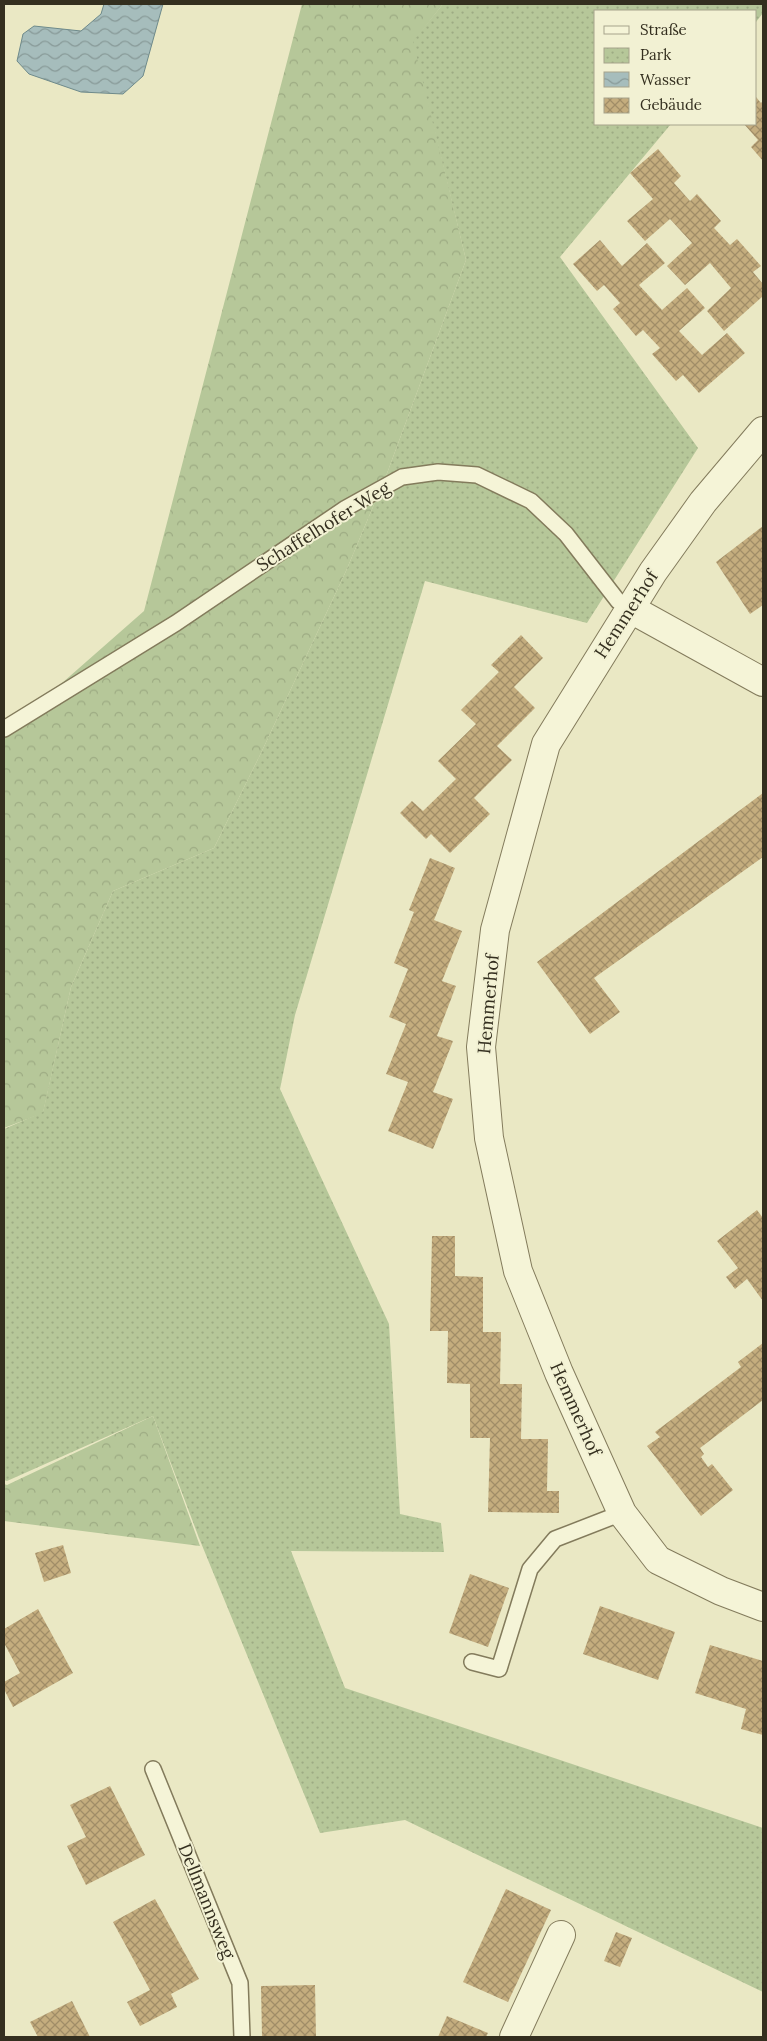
<svg xmlns="http://www.w3.org/2000/svg" width="767" height="2041" viewBox="0 0 767 2041" font-family="Lora,serif">
	<style>
		.forest { fill: url(#forest-crowns) }
		.park { fill: url(#park-dots) }
		.water { fill: url(#water-waves); stroke: #6e8a8b }
		.building { fill: url(#building-cross-hatch) }
		.lines { fill: none; stroke-linecap: round; stroke-linejoin: round }
		.lane-casing { stroke: #837b5c; stroke-width: 18 }
		.street-casing { stroke: #837b5c; stroke-width: 30 }
		.lane { stroke: #f5f4d7; stroke-width: 15 }
		.street { stroke: #f5f4d7; stroke-width: 28 }
		.labels { text-anchor: middle; dominant-baseline: central; stroke-width: 4; stroke-linejoin: round; paint-order: stroke }
		.street-label { font-size: 18px; fill: #342f1f; stroke: #f2f1d3 }
	</style>
	<defs>
		<pattern id="forest-crowns" width="20" height="18" patternUnits="userSpaceOnUse" patternTransform="scale(1.25)"><rect width="20" height="18" fill="#b6c799"/><path d="M2 6a3 3 0 1 1 6 0M12 15a3 3 0 1 1 6 0" fill="none" stroke="#9dab83"/></pattern>
		<pattern id="park-dots" width="8" height="8" patternUnits="userSpaceOnUse" patternTransform="scale(1.25)"><rect width="8" height="8" fill="#b6c799"/><path d="M2 2h.1M6 6h.1" fill="none" stroke="#9dab83" stroke-width="1.8" stroke-linecap="round"/></pattern>
		<pattern id="water-waves" width="16" height="10" patternUnits="userSpaceOnUse" patternTransform="scale(1.25)"><rect width="16" height="10" fill="#a6bdbc"/><path d="M0 5q4-4 8 0t8 0" fill="none" stroke="#889a98"/></pattern>
		<pattern id="building-cross-hatch" width="8" height="8" patternUnits="userSpaceOnUse" patternTransform="scale(1.25)"><rect width="8" height="8" fill="#c4ad7e"/><path d="M0 0l8 8M0 8l8-8" fill="none" stroke="#a08d67"/></pattern>
	</defs>
	<rect width="100%" height="100%" fill="#eae8c4"/>
	<g class="forest">
		<path d="M 302,4 L 443,4 L 414,41 L 466,260 L 386,476 L 346,571 L 261,753 L 214,848 L 113,891 L 71,987 L 43,1113 L 4,1128 L 4,734 L 144,611 Z"/>
		<path d="M 153,1416 L 200,1546 L 4,1521 L 4,1484 L 7,1485 Z"/>
	</g>
	<path class="park" d="M 443,4 L 763,4 L 763,13 L 756,22 L 756,11 L 596,11 L 596,124 L 671,124 L 560,257 L 698,448 L 587,623 L 425,581 L 295,1015 L 280,1089 L 389,1324 L 400,1514 L 441,1523 L 444,1552 L 291,1551 L 345,1688 L 763,1828 L 763,1992 L 405,1820 L 320,1833 L 199,1538 L 153,1416 L 7,1481 L 4,1480 L 4,1129 L 43,1112 L 71,987 L 113,891 L 214,848 L 261,753 L 346,571 L 386,476 L 466,260 L 413,41 Z"/>
	<path class="water" d="M 104,4 L 163,4 L 143,76 L 123,94 L 81,92 L 29,74 L 17,61 L 23,34 L 34,26 L 81,31 L 101,14 Z"/>
	<g class="building">
		<path d="M 756,97 L 761,103 L 763,101 L 763,161 L 751,147 L 758,140 L 744,124 L 756,124 Z"/>
		<path d="M 658,149 L 681,176 L 674,183 L 690,201 L 697,194 L 721,221 L 714,228 L 730,245 L 737,239 L 761,266 L 753,272 L 763,284 L 763,296 L 724,331 L 707,311 L 731,288 L 710,263 L 685,285 L 667,266 L 692,243 L 670,219 L 645,241 L 627,221 L 653,199 L 630,173 Z"/>
		<path d="M 600,240 L 622,266 L 647,243 L 665,263 L 639,285 L 662,310 L 687,288 L 705,308 L 679,331 L 702,355 L 727,333 L 745,353 L 699,393 L 683,375 L 676,381 L 652,354 L 660,348 L 643,330 L 636,336 L 613,309 L 620,303 L 604,285 L 597,291 L 573,264 Z"/>
		<path d="M 763,526 L 763,605 L 750,614 L 716,562 Z"/>
		<path d="M 521,635 L 543,658 L 514,687 L 535,708 L 497,746 L 512,760 L 474,798 L 490,814 L 450,853 L 431,834 L 426,839 L 400,813 L 412,801 L 423,811 L 456,779 L 438,761 L 476,724 L 461,710 L 499,672 L 491,665 Z"/>
		<path d="M 763,793 L 763,857 L 594,978 L 620,1012 L 590,1034 L 537,962 Z"/>
		<path d="M 430,858 L 455,868 L 434,920 L 462,931 L 442,981 L 456,986 L 437,1036 L 453,1041 L 433,1092 L 453,1099 L 433,1149 L 388,1131 L 408,1082 L 386,1074 L 406,1024 L 389,1017 L 408,969 L 394,963 L 414,912 L 409,910 Z"/>
		<path d="M 757,1210 L 763,1218 L 763,1301 L 747,1279 L 735,1289 L 726,1277 L 738,1268 L 717,1241 Z"/>
		<path d="M 432,1236 L 455,1236 L 455,1276 L 483,1277 L 483,1332 L 501,1332 L 500,1384 L 522,1384 L 521,1439 L 548,1439 L 547,1491 L 559,1491 L 559,1513 L 488,1512 L 490,1438 L 470,1438 L 470,1384 L 447,1383 L 448,1331 L 430,1331 Z"/>
		<path d="M 763,1343 L 763,1400 L 700,1448 L 704,1454 L 701,1457 L 708,1467 L 712,1464 L 733,1490 L 701,1516 L 647,1446 L 660,1437 L 655,1432 L 741,1367 L 738,1362 Z"/>
		<path d="M 63,1545 L 71,1573 L 44,1582 L 35,1553 Z"/>
		<path d="M 470,1574 L 509,1588 L 488,1647 L 449,1633 Z"/>
		<path d="M 600,1606 L 675,1632 L 658,1680 L 583,1654 Z"/>
		<path d="M 38,1609 L 73,1673 L 13,1707 L 4,1689 L 4,1682 L 20,1673 L 4,1643 L 4,1629 Z"/>
		<path d="M 710,1645 L 763,1661 L 763,1735 L 741,1729 L 746,1709 L 695,1693 Z"/>
		<path d="M 110,1786 L 145,1855 L 86,1885 L 67,1846 L 86,1837 L 70,1805 Z"/>
		<path d="M 506,1889 L 551,1910 L 508,2002 L 463,1982 Z"/>
		<path d="M 155,1899 L 199,1979 L 171,1994 L 177,2007 L 140,2026 L 127,2002 L 150,1990 L 113,1922 Z"/>
		<path d="M 616,1932 L 632,1938 L 620,1967 L 604,1961 Z"/>
		<path d="M 315,1985 L 316,2037 L 262,2037 L 261,1986 Z"/>
		<path d="M 72,2001 L 90,2037 L 38,2037 L 30,2022 Z"/>
		<path d="M 447,2016 L 488,2033 L 486,2037 L 438,2037 Z"/>
	</g>
	<g class="lines">
		<defs>
			<g id="lane">
				<path d="M 4,729 L 176,623 L 346,508 L 402,477 L 438,472 L 477,475 L 531,501 L 566,534 L 618,601 L 629,608"/>
				<path d="M 472,1662 L 499,1669 L 530,1569 L 555,1539 L 622,1513"/>
				<path d="M 153,1769 L 240,1983 L 242,2037"/>
			</g>
			<g id="street">
				<path d="M 763,431 L 703,502 L 653,572 L 546,744 L 495,930 L 481,1047 L 489,1138 L 518,1271 L 559,1373 L 622,1513 L 658,1560 L 721,1591 L 763,1607"/>
				<path d="M 629,608 L 763,682"/>
				<path d="M 514,2037 L 561,1935"/>
			</g>
		</defs>
		<use href="#lane" class="lane-casing"/>
		<use href="#street" class="street-casing"/>
		<use href="#lane" class="lane"/>
		<use href="#street" class="street"/>
	</g>
	<g class="labels">
		<g class="street-label">
			<text transform="translate(323 526) rotate(-32)">Schaffelhofer Weg</text>
			<text transform="translate(626 614) rotate(-57)">Hemmerhof</text>
			<text transform="translate(488 1004) rotate(-85)">Hemmerhof</text>
			<text transform="translate(576 1409) rotate(66)">Hemmerhof</text>
			<text transform="translate(207 1901) rotate(68)">Dellmannsweg</text>
		</g>
	</g>
	<rect width="767" height="2041" fill="none" stroke="#342f1f" stroke-width="10"/>
	<rect x="594" y="10" width="162" height="115" fill="#f2f1d3" stroke="#a6a38b"/>
	<rect x="604" y="26" width="25" height="8" fill="#f5f4d7" stroke="#a6a38b"/>
	<text x="640" y="35" font-size="15" fill="#342f1f">Straße</text>
	<rect x="604" y="48" width="25" height="15" fill="url(#park-dots)" stroke="#a6a38b"/>
	<text x="640" y="60" font-size="15" fill="#342f1f">Park</text>
	<rect x="604" y="72" width="25" height="15" fill="url(#water-waves)" stroke="#a6a38b"/>
	<text x="640" y="85" font-size="15" fill="#342f1f">Wasser</text>
	<rect x="604" y="98" width="25" height="15" fill="url(#building-cross-hatch)" stroke="#a6a38b"/>
	<text x="640" y="110" font-size="15" fill="#342f1f">Gebäude</text>
</svg>
